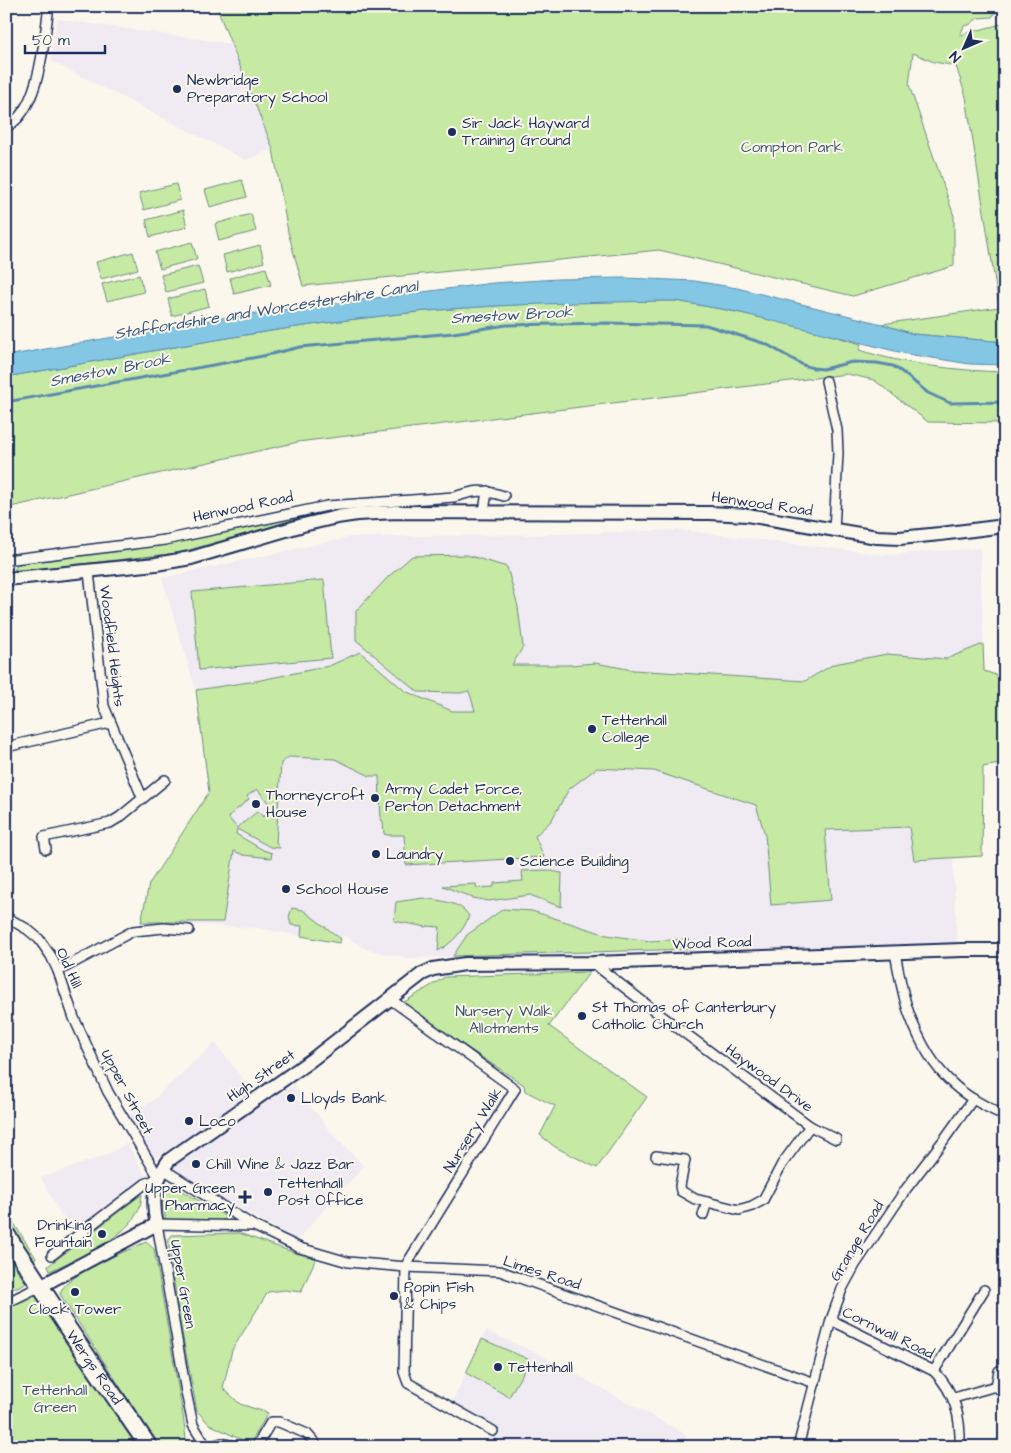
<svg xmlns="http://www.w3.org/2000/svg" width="1011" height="1453" viewBox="0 0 1011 1453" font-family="'Architects Daughter',sans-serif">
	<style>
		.built { fill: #f0eaf2 }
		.green { fill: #c6eaa4; stroke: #708c81; fill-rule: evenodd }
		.water { fill: #84c7e5; stroke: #5a8aaf }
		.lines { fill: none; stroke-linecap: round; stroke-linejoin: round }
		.stream { stroke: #5a8aaf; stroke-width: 3 }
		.street-casing { stroke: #1b2f5e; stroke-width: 12 }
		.secondary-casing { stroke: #1b2f5e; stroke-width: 16 }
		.highway-casing { stroke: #1b2f5e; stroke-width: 20 }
		.street { stroke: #fbf7ec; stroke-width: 9 }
		.secondary { stroke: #fbf7ec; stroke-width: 12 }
		.highway { stroke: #fbf7ec; stroke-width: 16 }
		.poi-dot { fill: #1b2f5e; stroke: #fbf7ec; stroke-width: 2 }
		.labels { text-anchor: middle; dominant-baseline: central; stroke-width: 4; stroke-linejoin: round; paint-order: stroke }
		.poi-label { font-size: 15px; fill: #1b2f5e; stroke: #fbf7ec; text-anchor: start }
		.park-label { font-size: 15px; fill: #3d546c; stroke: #fbf7ec }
		.street-label { font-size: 15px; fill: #1b2f5e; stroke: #fbf7ec }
		.water-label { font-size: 16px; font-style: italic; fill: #355580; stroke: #fbf7ec }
	</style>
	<rect width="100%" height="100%" fill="#fbf7ec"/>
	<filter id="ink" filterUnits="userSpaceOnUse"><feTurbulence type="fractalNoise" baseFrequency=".02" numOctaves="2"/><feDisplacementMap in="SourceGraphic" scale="10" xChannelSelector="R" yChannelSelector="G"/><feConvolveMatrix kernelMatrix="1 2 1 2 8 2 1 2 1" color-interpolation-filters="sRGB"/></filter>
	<g filter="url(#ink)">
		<g class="built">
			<path d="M 57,19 L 232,44 L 273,149 L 246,160 L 51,61 Z"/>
			<path d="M 680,530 L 886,555 L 980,548 L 984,671 L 982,856 L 953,859 L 957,943 L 410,958 L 367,950 L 343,935 L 339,943 L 257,928 L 141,922 L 149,884 L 209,792 L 196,690 L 162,578 L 351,537 L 526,535 Z"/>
			<path d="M 215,1043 L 253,1092 L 192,1136 L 153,1159 L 126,1116 L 153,1100 Z"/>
			<path d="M 294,1085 L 333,1135 L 364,1166 L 297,1240 L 172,1170 L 178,1161 L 260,1104 Z"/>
			<path d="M 127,1143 L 147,1179 L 73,1236 L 41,1178 L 109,1154 Z"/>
			<path d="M 486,1331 L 537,1353 L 687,1435 L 681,1447 L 486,1447 L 496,1427 L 452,1402 Z"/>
		</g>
		<g class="green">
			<path d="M 216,6 L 995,6 L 996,12 L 992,17 L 978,18 L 969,25 L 964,26 L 960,35 L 1005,23 L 1005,342 L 913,334 L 882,324 L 999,307 L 966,97 L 956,66 L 934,62 L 913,53 L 909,85 L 954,216 L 954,266 L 853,296 L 659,250 L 303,286 L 288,232 L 273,149 Z"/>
			<path d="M 242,180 L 247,197 L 210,207 L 205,190 Z"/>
			<path d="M 176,184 L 180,200 L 144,210 L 139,193 Z"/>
			<path d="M 183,210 L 187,227 L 150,237 L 146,220 Z"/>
			<path d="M 251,214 L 256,231 L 219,241 L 215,224 Z"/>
			<path d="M 192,242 L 197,259 L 160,269 L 155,252 Z"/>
			<path d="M 260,245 L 264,262 L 227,272 L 223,255 Z"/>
			<path d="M 133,252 L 138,269 L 101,279 L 96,262 Z"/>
			<path d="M 198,266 L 203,283 L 166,292 L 161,275 Z"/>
			<path d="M 266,268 L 271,285 L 234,294 L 230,278 Z"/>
			<path d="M 139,275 L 144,292 L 107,301 L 102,284 Z"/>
			<path d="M 205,289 L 209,306 L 172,316 L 168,299 Z"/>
			<path d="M 676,301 C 739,311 801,326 861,344 L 859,350 C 902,364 959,371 1005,372 L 1005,423 L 928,422 L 874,380 L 847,374 L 298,442 L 6,508 L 6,377 C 134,355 261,329 390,315 C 484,304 581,301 676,301 Z"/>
			<path d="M 326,511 L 178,553 L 19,571 L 14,569 L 19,564 L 160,545 Z"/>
			<path d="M 467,555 L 507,567 L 518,607 L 523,647 L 512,665 L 570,665 L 595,663 L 633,670 L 805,681 L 834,664 L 887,654 L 946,659 L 983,644 L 984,671 L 1005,678 L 1005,763 L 983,767 L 982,856 L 914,860 L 909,827 L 825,830 L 831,900 L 771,905 L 765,835 L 756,805 L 654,771 L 597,768 L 569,789 L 551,821 L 535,836 L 544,857 L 406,865 L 404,835 L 388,835 L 384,834 L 383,821 L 381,820 L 379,776 L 370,776 L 335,759 L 289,757 L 281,763 L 276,843 L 280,848 L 270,847 L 237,829 L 236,834 L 263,850 L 272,853 L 271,858 L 243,855 L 234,851 L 223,922 L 141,922 L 149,884 L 209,792 L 196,690 L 256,681 L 329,666 L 360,652 L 405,691 L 452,711 L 475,711 L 469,691 L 460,693 L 418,692 L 356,640 L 356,611 L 388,577 L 412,556 ZM 257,789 L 273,809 L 263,817 L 258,811 L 237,828 L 228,817 L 249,799 L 247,796 Z"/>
			<path d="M 324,580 L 331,658 L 199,670 L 192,592 Z"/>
			<path d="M 545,870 L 562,873 L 561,907 L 530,895 L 489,901 L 473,898 L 443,886 L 476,884 L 477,888 L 494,887 L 494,883 L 523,881 L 522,871 Z"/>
			<path d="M 423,898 C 439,901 460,901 469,916 C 463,932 452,943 438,951 L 440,927 L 427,926 L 427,927 L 394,921 L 396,902 Z"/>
			<path d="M 292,908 L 303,910 L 341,939 L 339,943 L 301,936 L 302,926 L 291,925 L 289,917 Z"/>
			<path d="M 503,909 L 532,911 L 607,935 L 650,941 L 688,939 L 692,949 L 453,956 L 467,935 Z"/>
			<path d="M 590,972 L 549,1026 L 647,1097 L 597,1168 L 555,1147 L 540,1135 L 555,1106 L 525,1091 L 524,1085 L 401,1004 L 445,977 Z"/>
			<path d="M 172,1188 L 182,1191 L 229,1218 L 213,1223 L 166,1220 L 162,1202 L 166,1190 Z"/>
			<path d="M 142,1194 C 141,1200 141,1207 137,1213 C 122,1241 78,1257 50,1271 L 48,1266 Z"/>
			<path d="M 6,1211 L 36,1258 L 30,1262 L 6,1228 Z"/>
			<path d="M 239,1233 L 295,1253 L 316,1258 L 301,1292 L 285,1290 L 268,1292 L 232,1350 L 223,1388 L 240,1404 L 268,1413 L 250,1444 L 209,1424 L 197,1411 L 179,1317 L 168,1240 L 172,1235 Z"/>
			<path d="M 146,1242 L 154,1249 L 183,1415 L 187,1447 L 159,1447 L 60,1294 C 62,1276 129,1250 146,1242 Z"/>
			<path d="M 6,1254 L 26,1283 L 10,1290 L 6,1284 Z"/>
			<path d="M 38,1292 L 140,1447 L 6,1447 L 6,1307 Z"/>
			<path d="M 482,1339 L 530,1360 L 509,1397 L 466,1373 Z"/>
		</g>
		<path class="water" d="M 625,278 L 695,281 L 737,288 L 882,324 L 913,334 L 1005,342 L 1005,365 L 970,364 L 907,354 L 737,312 L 676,301 L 661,301 C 571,303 480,304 390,315 C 261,329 134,355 6,377 L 6,356 L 233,316 L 423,292 L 493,283 L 558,279 Z"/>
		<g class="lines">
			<g class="stream">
				<path d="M 1004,319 L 1005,330"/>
				<path d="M 6,402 L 263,356 L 300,347 L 453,333 L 507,325 L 607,323 L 706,325 L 766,344 L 803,365 L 813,368 L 823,369 L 852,362 L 877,363 L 893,366 L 902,372 L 928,393 L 950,403 L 1005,402"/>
			</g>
			<defs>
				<g id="street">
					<path d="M 6,127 C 40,111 44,39 49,6"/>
					<path d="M 826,381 L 837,430 L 838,453 L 834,531"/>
					<path d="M 484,512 L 487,491"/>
					<path d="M 6,560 L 165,540 L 327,506 L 454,497 C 476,490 481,489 504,496"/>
					<path d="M 89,572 L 104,706 L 142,797"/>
					<path d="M 6,747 L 110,723"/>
					<path d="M 46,849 L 44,837 L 110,823 L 120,817 L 165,780"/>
					<path d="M 6,917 L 27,929 L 39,939 L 51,956 L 58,971 L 74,1018 L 108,1092 L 159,1178 L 145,1184 L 52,1255"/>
					<path d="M 895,953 C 899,972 902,994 909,1013 C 918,1038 933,1066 953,1084 C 968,1098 987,1107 1005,1116"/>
					<path d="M 593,963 L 651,1008 L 810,1126 L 836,1139"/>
					<path d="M 58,971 L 133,931 L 164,928 L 189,930"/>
					<path d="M 390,999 L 515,1089 L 408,1262 L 406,1267 L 404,1372 L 408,1383 L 493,1431"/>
					<path d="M 656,1156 L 685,1160 L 680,1186 L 681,1191 L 695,1199 L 739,1210 L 752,1206 L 763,1200 L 782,1164 L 810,1126"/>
					<path d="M 163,1169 L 254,1226 L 300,1248 L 348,1262 L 406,1267 L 500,1271 L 815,1383"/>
					<path d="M 703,1215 L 707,1202"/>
					<path d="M 6,1303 L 41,1286"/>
					<path d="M 831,1320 L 934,1371 C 955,1393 961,1416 960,1447"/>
					<path d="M 934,1371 L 984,1290"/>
					<path d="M 999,1371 L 996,1386 L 1005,1395"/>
					<path d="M 954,1398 L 996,1386"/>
					<path d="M 206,1446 L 193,1425 L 186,1392 L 157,1224 L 254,1226"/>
					<path d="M 206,1447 L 222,1443 L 237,1447"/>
					<path d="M 256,1447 L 271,1422 L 279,1422 L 307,1434 L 315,1443"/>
					<path d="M 798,1447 L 831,1320 L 842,1289 L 855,1265 L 906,1189 L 943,1141 L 973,1099"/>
				</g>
				<g id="secondary">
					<path d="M 6,579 L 156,564 L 191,558 L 303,525 L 337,517 L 357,514 L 397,512 L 710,513 L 747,515 L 877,537 L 900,538 L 940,534 L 1005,526"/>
					<path d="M 41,1286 L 157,1224 C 151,1201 155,1179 169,1160 L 310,1061 L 422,974 L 433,969 L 465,964 L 593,963 L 962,950 L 1005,950"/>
				</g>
				<g id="highway">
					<path id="s1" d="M 6,1234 L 67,1327 L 149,1447"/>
				</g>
			</defs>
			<use href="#street" class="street-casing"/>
			<use href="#secondary" class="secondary-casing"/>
			<use href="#highway" class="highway-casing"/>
			<use href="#street" class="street"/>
			<use href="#secondary" class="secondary"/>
			<use href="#highway" class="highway"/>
		</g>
	</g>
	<g class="poi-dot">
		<circle cx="177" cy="89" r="5"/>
		<circle cx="452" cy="132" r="5"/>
		<circle cx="592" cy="729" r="5"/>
		<circle cx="375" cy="798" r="5"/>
		<circle cx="256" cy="804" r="5"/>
		<circle cx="376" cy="854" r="5"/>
		<circle cx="510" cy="861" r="5"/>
		<circle cx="286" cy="889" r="5"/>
		<circle cx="582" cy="1016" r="5"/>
		<circle cx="291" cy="1098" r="5"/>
		<circle cx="189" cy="1121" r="5"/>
		<circle cx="196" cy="1164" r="5"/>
		<circle cx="268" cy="1192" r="5"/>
		<path d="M242.5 1189.5h5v5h5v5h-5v5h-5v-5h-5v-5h5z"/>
		<circle cx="102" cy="1234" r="5"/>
		<circle cx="75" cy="1292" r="5"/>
		<circle cx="394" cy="1296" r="5"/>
		<circle cx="498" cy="1367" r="5"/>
	</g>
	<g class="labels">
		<g class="poi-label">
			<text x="187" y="80">Newbridge<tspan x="187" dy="17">Preparatory School</tspan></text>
			<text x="462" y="123">Sir Jack Hayward<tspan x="462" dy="17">Training Ground</tspan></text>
			<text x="602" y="720">Tettenhall<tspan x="602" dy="17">College</tspan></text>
			<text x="385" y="789">Army Cadet Force,<tspan x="385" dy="17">Perton Detachment</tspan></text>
			<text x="266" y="795">Thorneycroft<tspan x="266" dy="17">House</tspan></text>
			<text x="386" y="854">Laundry</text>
			<text x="520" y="861">Science Building</text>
			<text x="296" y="889">School House</text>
			<text x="592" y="1007">St Thomas of Canterbury<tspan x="592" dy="17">Catholic Church</tspan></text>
			<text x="301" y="1098">Lloyds Bank</text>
			<text x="199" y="1121">Loco</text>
			<text x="206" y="1164">Chill Wine &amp; Jazz Bar</text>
			<text x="278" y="1183">Tettenhall<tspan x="278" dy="17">Post Office</tspan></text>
			<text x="235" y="1188" text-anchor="end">Upper Green<tspan x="235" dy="17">Pharmacy</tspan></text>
			<text x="92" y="1225" text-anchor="end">Drinking<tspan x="92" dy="17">Fountain</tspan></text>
			<text x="404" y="1287">Popin Fish<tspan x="404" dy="17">&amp; Chips</tspan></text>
			<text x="75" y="1309" text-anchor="middle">Clock Tower</text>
			<text x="508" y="1367">Tettenhall</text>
		</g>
		<g class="park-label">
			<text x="792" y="147">Compton Park</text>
			<text x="504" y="1011">Nursery Walk<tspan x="504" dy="17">Allotments</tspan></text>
			<text x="55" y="1390">Tettenhall<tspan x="55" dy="17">Green</tspan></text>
		</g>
		<g class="street-label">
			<text transform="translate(762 504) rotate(8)">Henwood Road</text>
			<text transform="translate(243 507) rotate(-12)">Henwood Road</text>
			<text transform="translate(112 646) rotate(83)">Woodfield Heights</text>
			<text transform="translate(712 943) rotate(-2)">Wood Road</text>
			<text transform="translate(69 968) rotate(66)">Old Hill</text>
			<text transform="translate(261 1076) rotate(-35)">High Street</text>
			<text transform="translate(769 1078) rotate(36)">Haywood Drive</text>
			<text transform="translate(127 1092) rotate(62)">Upper Street</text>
			<text transform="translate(473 1130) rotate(-58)">Nursery Walk</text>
			<text transform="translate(857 1241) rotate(-59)">Grange Road</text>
			<text transform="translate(542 1273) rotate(18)">Limes Road</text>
			<text transform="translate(183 1284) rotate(80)">Upper Green</text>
			<text transform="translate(888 1333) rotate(26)">Cornwall Road</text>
			<text stroke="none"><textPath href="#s1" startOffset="160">Wergs Road</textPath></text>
		</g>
		<g class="water-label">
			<text transform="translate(266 310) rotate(-9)">Staffordshire and Worcestershire Canal</text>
			<text transform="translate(512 315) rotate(-3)">Smestow Brook</text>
			<text transform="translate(110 370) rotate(-11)">Smestow Brook</text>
		</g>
	</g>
	<rect width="1011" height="1453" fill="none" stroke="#fbf7ec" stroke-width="25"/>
	<rect x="12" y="12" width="986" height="1428" fill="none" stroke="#1b2f5e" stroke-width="2" filter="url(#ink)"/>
	<g transform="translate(964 48) rotate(225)" stroke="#fbf7ec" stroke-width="4" paint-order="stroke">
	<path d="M0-4L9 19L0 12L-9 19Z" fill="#1b2f5e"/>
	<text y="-8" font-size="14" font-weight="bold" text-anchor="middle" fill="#1b2f5e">N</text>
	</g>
	<path d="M25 45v8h80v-8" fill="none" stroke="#1b2f5e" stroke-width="2.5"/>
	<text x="32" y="45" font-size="15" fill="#1b2f5e" stroke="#fbf7ec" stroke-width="4" paint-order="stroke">50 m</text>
</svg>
